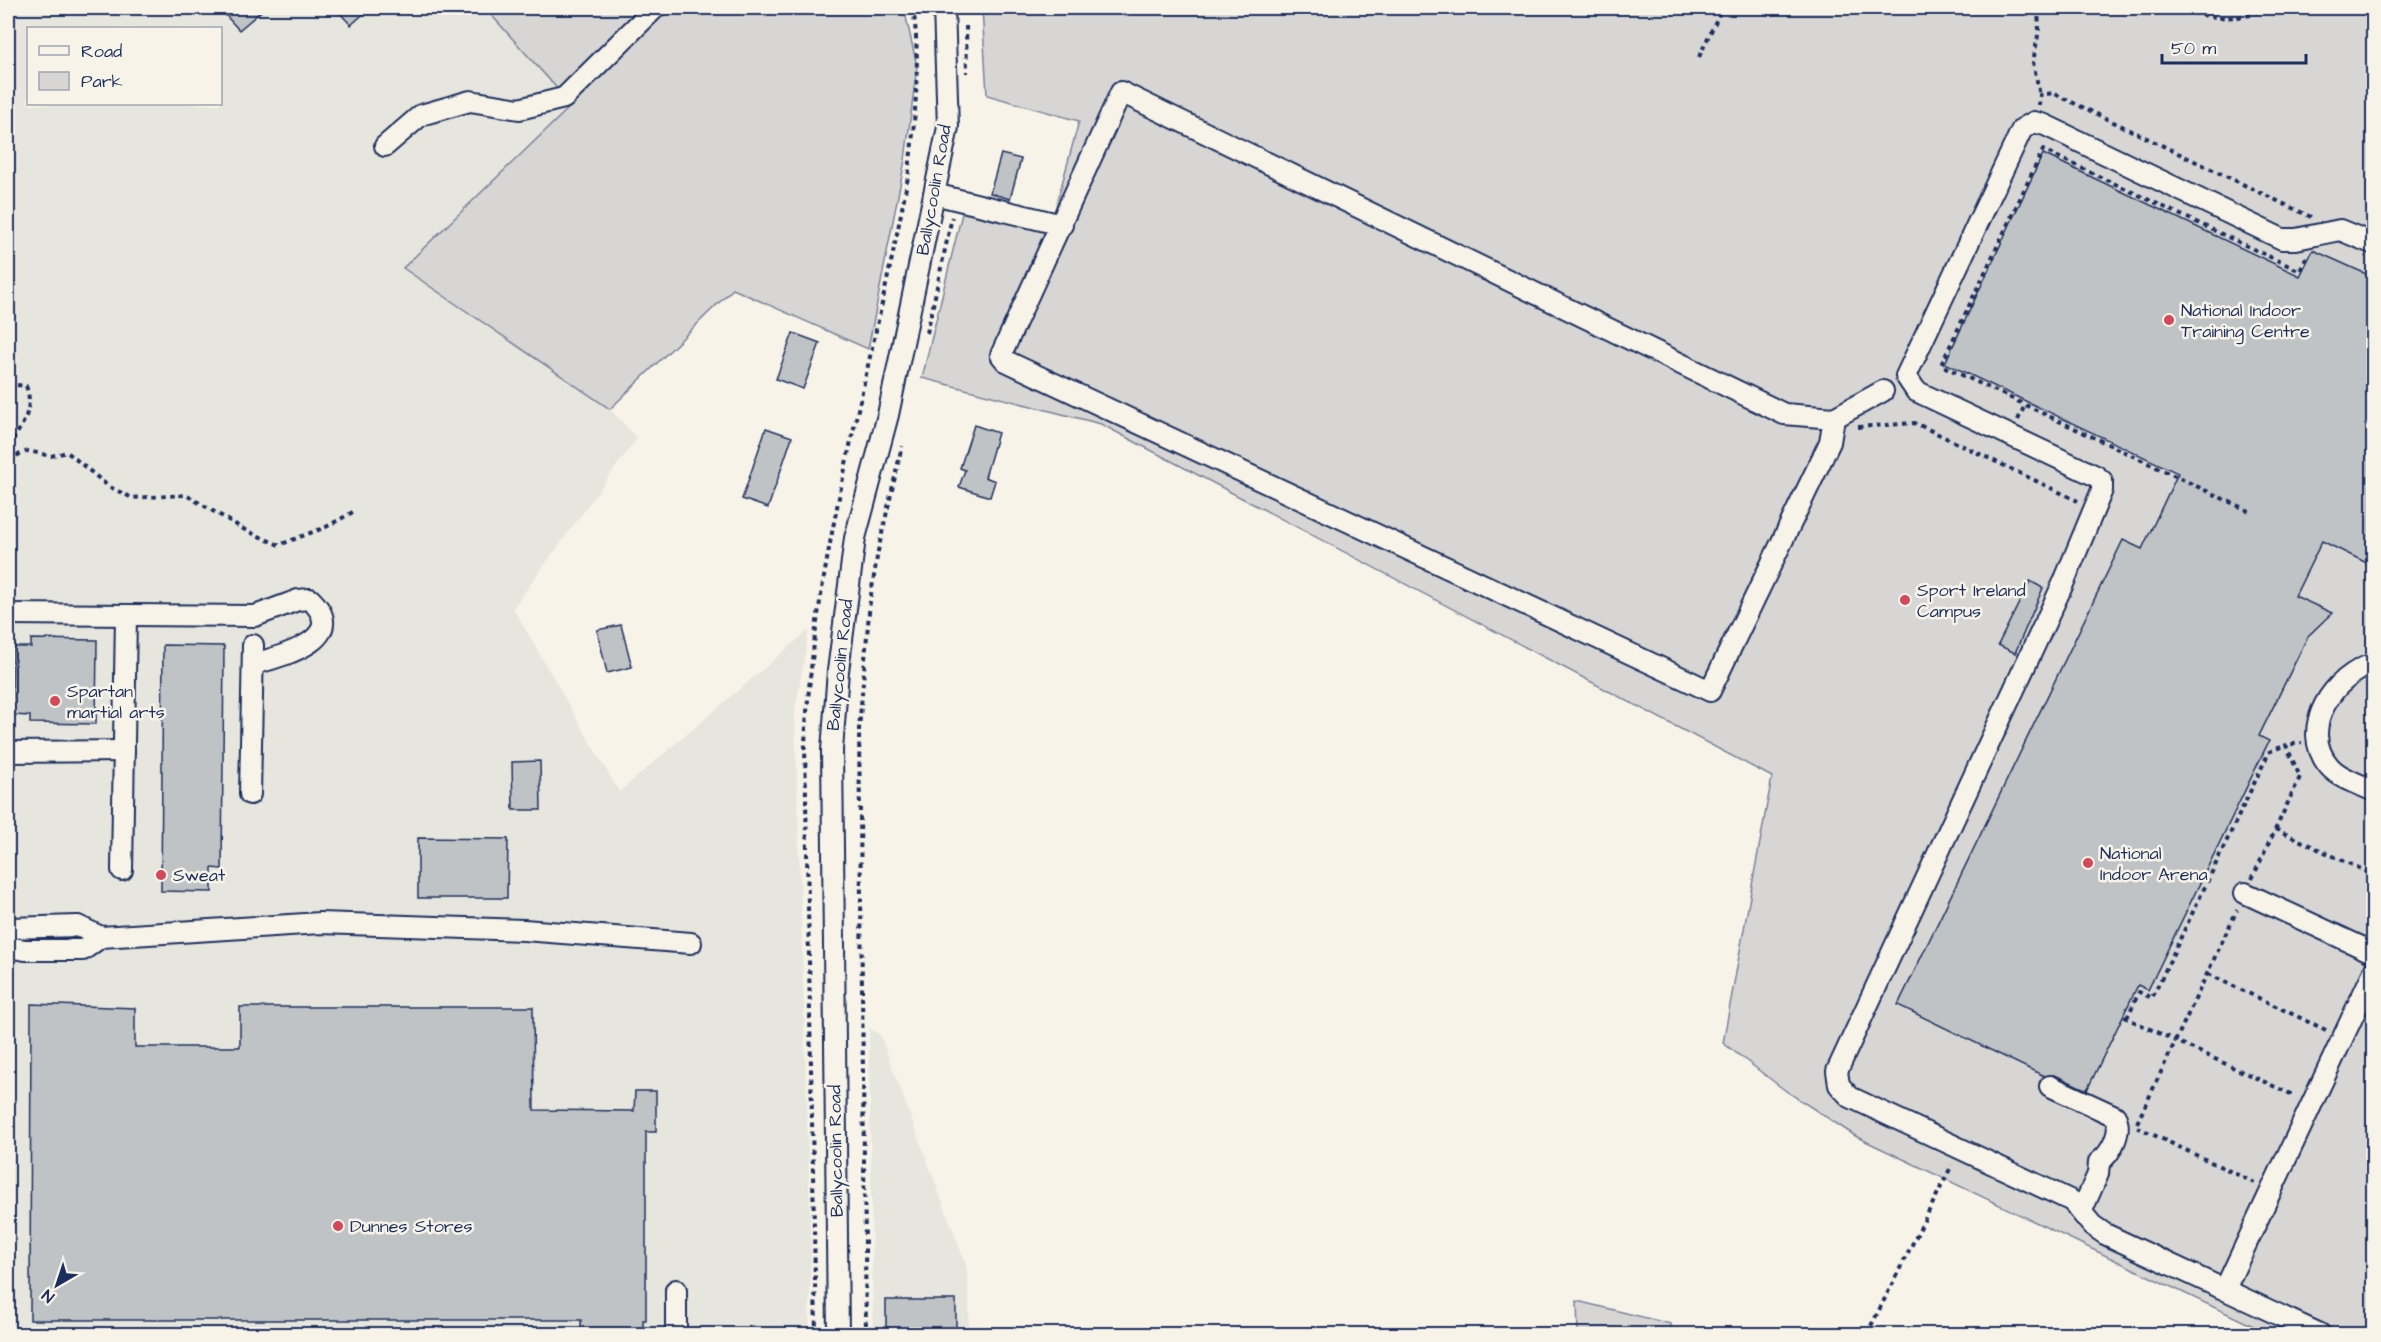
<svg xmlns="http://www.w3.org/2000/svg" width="2381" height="1342" viewBox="0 0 2381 1342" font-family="'Architects Daughter',sans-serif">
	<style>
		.built { fill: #e6e5de; fill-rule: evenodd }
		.green { fill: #d7d6d4; stroke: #798299; stroke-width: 1.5 }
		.building { fill: #c0c3c5; stroke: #1b2f5e; stroke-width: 1.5 }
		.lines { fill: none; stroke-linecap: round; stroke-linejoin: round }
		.minor-casing { stroke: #1b2f5e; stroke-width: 24 }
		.path { stroke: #1b2f5e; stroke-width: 4; stroke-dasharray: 4.5 4.5; stroke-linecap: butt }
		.minor { stroke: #f7f3e8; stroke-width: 20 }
		.poi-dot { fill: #d1495b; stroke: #f7f3e8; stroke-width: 2 }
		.labels { text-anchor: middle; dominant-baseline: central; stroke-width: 5; stroke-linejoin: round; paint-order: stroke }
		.street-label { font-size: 18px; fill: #1b2f5e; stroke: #f7f3e8 }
		.poi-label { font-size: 18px; fill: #1b2f5e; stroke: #f7f3e8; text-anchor: start }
	</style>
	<rect width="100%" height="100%" fill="#f7f3e8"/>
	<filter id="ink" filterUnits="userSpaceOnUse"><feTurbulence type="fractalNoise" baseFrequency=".0167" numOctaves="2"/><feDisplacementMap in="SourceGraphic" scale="12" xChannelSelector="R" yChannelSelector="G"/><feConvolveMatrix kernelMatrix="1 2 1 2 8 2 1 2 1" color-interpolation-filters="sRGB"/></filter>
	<g filter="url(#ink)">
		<g class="built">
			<path d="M 8,8 L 485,8 L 572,105 L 404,268 L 610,409 L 637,438 L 513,608 L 619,792 L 809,630 L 795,711 L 811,1248 L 809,1334 L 8,1334 ZM 28,28 L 220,28 L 220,104 L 28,104 Z"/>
			<path d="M 869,1028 L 880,1035 L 966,1265 L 969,1295 L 969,1334 L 873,1334 Z"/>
		</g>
		<g class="green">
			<path d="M 485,8 L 904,8 L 917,66 L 905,160 L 868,349 L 733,289 L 610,409 L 403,268 L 572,105 Z"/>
			<path d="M 982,8 L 2373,8 L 2373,1334 L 2270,1334 L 1857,1137 L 1786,1091 L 1723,1043 L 1772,777 L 1101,424 L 922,378 L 964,205 L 1052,221 L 1079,121 L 987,95 Z"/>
			<path d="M 1577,1301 L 1671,1324 L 1672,1334 L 1578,1334 Z"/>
		</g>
		<g class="building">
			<path d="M 219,8 L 265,8 L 239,30 Z"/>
			<path d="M 335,8 L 370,8 L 351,25 Z"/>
			<path d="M 1001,154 L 1021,159 L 1010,199 L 990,193 Z"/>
			<path d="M 2043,154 L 2300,276 L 2313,250 L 2373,277 L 2373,566 L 2322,541 L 2295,596 L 2332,613 L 2308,636 L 2259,736 L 2269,741 L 2148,990 L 2138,985 L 2087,1090 L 2055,1075 L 2044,1076 L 1898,1005 L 2123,540 L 2142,549 L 2178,473 L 1945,363 Z"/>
			<path d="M 793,333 L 820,343 L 803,389 L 776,379 Z"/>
			<path d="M 974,425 L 998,433 L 985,477 L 995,481 L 990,497 L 959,487 L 965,470 L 960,468 Z"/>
			<path d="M 766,428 L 792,437 L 768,508 L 742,499 Z"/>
			<path d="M 2030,581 L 2043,588 L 2015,653 L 1998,645 Z"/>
			<path d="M 621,625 L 632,667 L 607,673 L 597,630 Z"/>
			<path d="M 31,639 L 97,640 L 96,724 L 30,723 L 30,716 L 12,715 L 13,647 L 31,647 Z"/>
			<path d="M 163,645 L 224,646 L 222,869 L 212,868 L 212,892 L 161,891 Z"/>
			<path d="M 540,761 L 541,810 L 513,810 L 512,762 Z"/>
			<path d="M 418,838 L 508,839 L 507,898 L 418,898 Z"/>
			<path d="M 31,1004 L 135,1008 L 135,1047 L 240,1047 L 240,1007 L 533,1007 L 534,1110 L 634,1111 L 635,1091 L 656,1091 L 656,1132 L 646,1132 L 646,1320 L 643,1320 L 643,1335 L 581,1335 L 581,1320 L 30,1320 Z"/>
			<rect x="886" y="1300" width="70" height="33"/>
		</g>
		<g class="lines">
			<defs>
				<g id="minor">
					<path d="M 385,146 L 421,115 L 470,101 L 519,109 L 564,98 L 655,8"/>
					<path d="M 934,194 L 1062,225"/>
					<path d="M 1834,418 L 1830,442 L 1710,691 L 1006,361 L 1001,355 L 1121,92 L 1784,414 L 1834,418 L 1883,391"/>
					<path d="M 8,614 L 255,616 L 298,600 L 310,599 C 352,639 282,656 254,664"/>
					<path d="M 2374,664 C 2335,674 2297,728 2329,766 C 2339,778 2359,784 2374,791"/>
					<path d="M 8,752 L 124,751"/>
					<path d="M 250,794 L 253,645"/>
					<path d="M 122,870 L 126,615"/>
					<path d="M 2245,893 L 2374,953"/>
					<path d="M 8,928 L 78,926 L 101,937 L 320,923 L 524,930 L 691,943"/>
					<path d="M 8,947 L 25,950 L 83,950 L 101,937"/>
					<path d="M 2050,1086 L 2115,1116 C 2123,1130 2112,1153 2099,1162 L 2098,1174 L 2082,1210"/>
					<path d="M 2225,1289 L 2374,971"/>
					<path d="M 676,1334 L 676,1290"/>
					<path d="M 838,1334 L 832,750 L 838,671 L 855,538 L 888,415 L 948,127 L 944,8"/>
					<path d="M 2320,1334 L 2105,1234 L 2092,1225 L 2072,1201 L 1850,1097 L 1839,1085 L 1837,1071 L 2063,584 L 2102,490 L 2102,481 L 2096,476 L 1916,391 L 1906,376 L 2022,129 L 2034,122 L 2045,125 L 2282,239 L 2296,239 L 2340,230 L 2374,244"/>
				</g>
			</defs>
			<use href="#minor" class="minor-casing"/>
			<g class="path">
				<path d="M 2038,8 L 2039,30 L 2033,62 L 2040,95"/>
				<path d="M 2185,8 C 2197,19 2252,22 2263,8"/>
				<path d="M 966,26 L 967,73"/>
				<path d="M 1699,57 L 1722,8"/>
				<path d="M 2039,106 L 2040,95 L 2053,93 L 2311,217"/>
				<path d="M 927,333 L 952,217"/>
				<path d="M 8,384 L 26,386 C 35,409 21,428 8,446"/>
				<path d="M 2018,420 L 2025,405"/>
				<path d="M 1858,427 L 1915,423 L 2078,501"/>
				<path d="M 8,459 L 28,451 L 51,456 L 67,452 L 108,486 L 132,498 L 186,495 L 245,530 L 279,545 L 326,527 L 353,512"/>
				<path d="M 2249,511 L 1941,365 L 2043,150 L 2300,271 L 2307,256"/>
				<path d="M 2370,705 L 2374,697"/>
				<path d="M 2275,829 L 2374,875"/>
				<path d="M 2252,879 L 2300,777 L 2286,745 L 2302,743"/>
				<path d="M 2208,974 L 2326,1030"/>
				<path d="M 2124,1017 L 2295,1096"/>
				<path d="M 2127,1018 L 2139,992 L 2152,998 L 2269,752 L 2286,745"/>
				<path d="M 2137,1123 L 2237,910"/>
				<path d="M 2137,1127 L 2255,1183"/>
				<path d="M 816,1334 L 805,745 C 814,550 875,362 909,171 C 915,116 921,62 913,8"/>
				<path d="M 866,1334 L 859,729 L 870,601 L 878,551 L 902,446"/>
				<path d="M 1867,1334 L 1952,1165"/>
			</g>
			<use href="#minor" class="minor"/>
		</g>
	</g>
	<g class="poi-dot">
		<circle cx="2169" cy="320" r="6"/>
		<circle cx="1905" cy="600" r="6"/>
		<circle cx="55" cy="701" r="6"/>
		<circle cx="2088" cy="863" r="6"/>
		<circle cx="161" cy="875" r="6"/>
		<circle cx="338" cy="1226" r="6"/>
	</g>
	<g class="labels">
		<g class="street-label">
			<text transform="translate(934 190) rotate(-80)">Ballycoolin Road</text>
			<text transform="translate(840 665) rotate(-84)">Ballycoolin Road</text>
			<text transform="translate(836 1151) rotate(-91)">Ballycoolin Road</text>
		</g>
		<g class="poi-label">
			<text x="2181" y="310">National Indoor<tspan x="2181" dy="21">Training Centre</tspan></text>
			<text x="1917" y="590">Sport Ireland<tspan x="1917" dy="21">Campus</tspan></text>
			<text x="67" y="691">Spartan<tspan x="67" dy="21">martial arts</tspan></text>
			<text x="2100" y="853">National<tspan x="2100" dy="21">Indoor Arena</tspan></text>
			<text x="173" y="875">Sweat</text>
			<text x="350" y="1226">Dunnes Stores</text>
		</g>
	</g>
	<rect width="2381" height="1342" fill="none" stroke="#f7f3e8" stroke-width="30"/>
	<rect x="15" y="15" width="2351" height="1312" fill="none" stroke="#1b2f5e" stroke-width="2" filter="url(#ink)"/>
	<rect x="27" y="27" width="195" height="78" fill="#f7f3e8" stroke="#9fa5b1" stroke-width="1.5"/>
	<rect x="39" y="46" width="30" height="9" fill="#f7f3e8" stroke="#9fa5b1" stroke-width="1.5"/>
	<text x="81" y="57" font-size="18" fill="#1b2f5e">Road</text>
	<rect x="39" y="72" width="30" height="18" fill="#d7d6d4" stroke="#9fa5b1" stroke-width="1.5"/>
	<text x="81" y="87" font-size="18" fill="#1b2f5e">Park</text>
	<g transform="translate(57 1285) rotate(219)" stroke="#f7f3e8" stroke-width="4.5" paint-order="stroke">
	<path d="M0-4.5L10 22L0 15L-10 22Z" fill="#1b2f5e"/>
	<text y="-9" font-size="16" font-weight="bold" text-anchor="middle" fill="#1b2f5e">N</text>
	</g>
	<path d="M2162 54v9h144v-9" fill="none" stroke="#1b2f5e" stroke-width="3"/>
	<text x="2171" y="54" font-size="18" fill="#1b2f5e" stroke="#f7f3e8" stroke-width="4.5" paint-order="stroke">50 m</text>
</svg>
